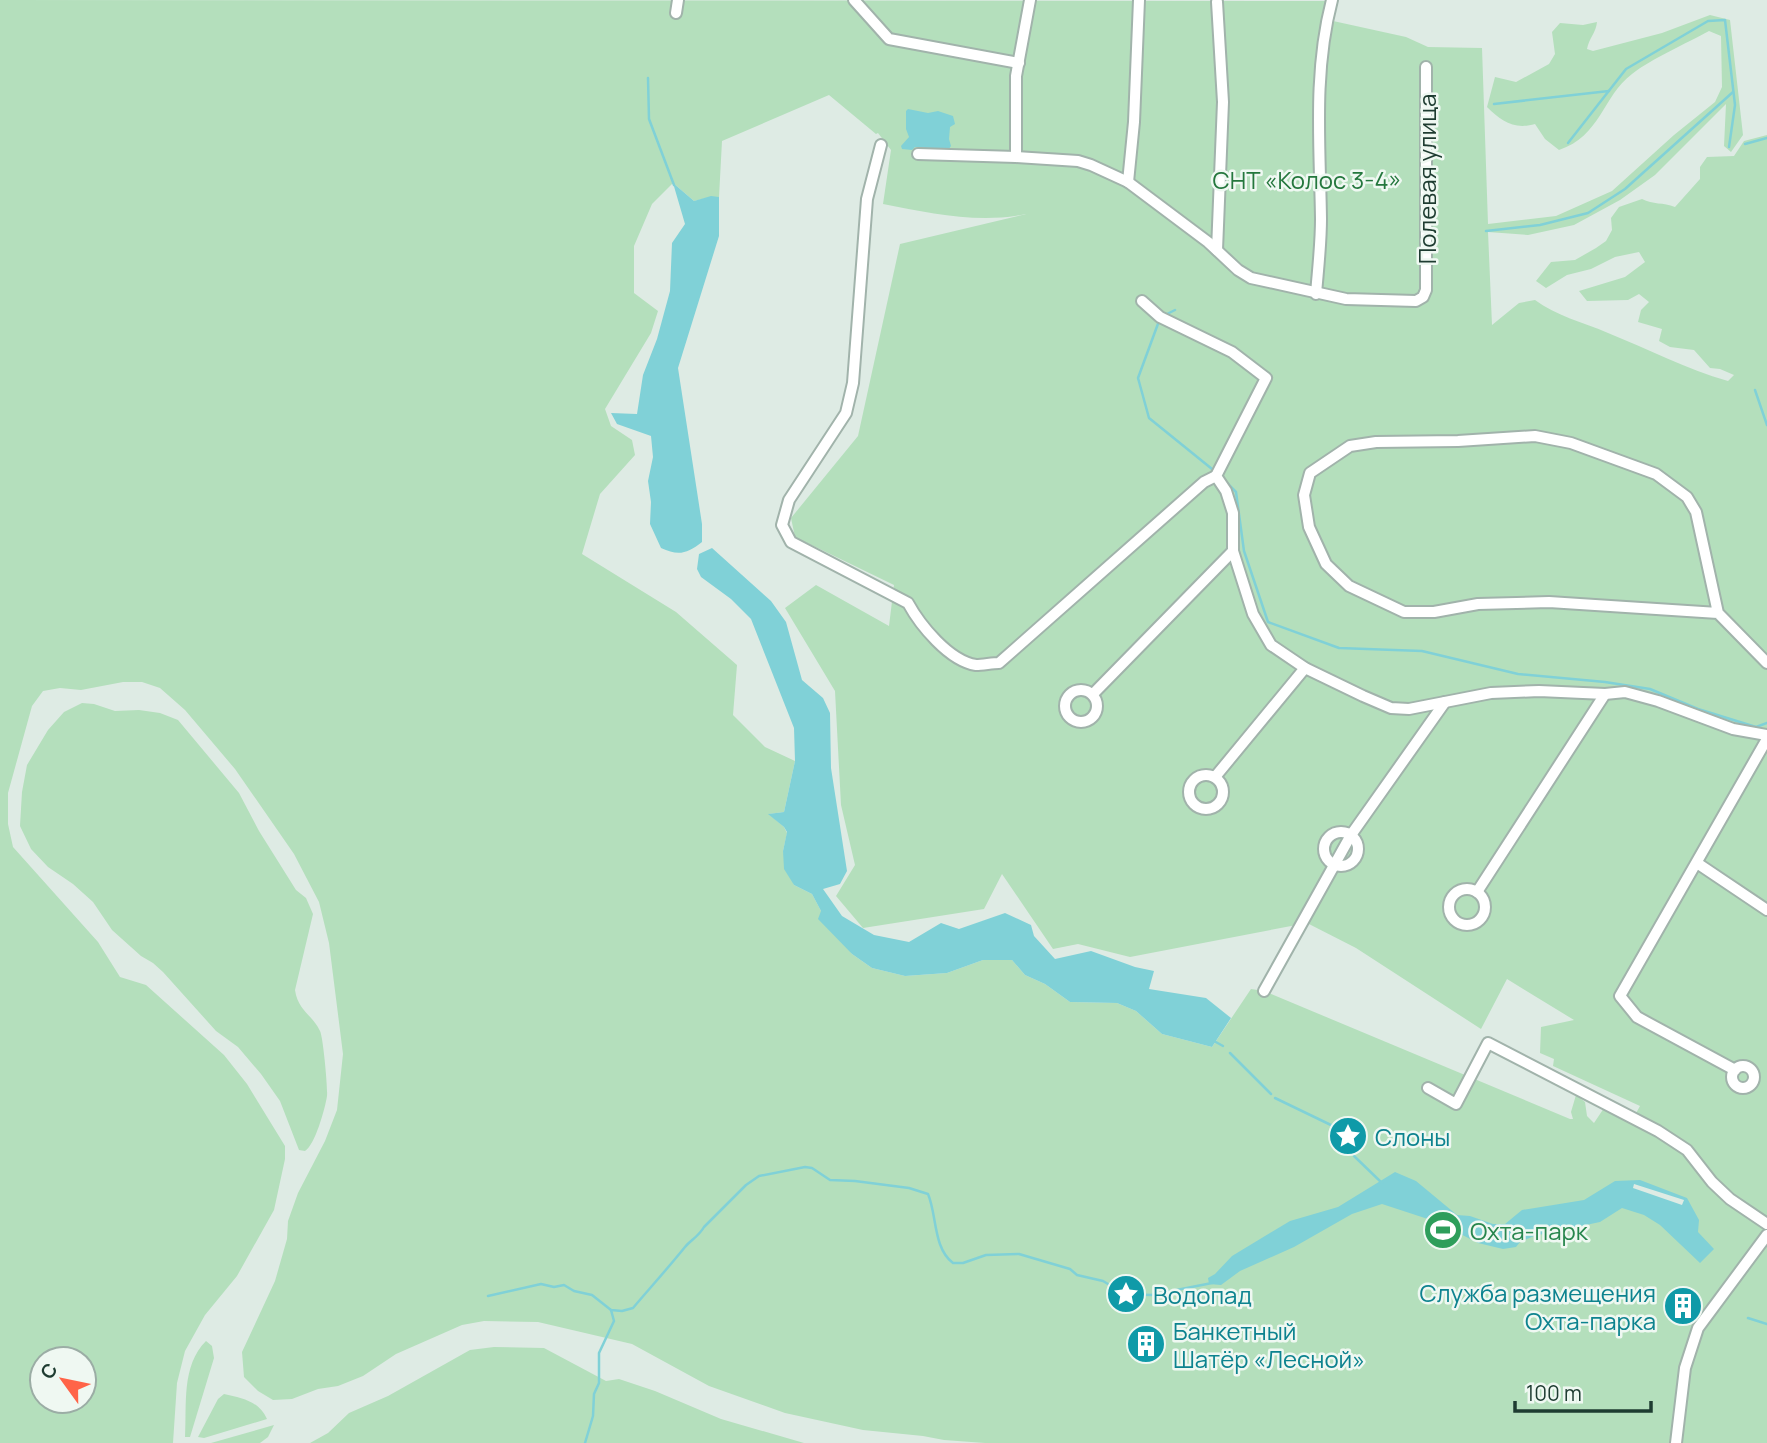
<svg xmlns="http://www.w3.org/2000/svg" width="1767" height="1443" viewBox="0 0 1767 1443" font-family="Manrope,sans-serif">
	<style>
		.green { fill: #b4dfbc; fill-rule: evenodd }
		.water { fill: #80d1d7 }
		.pier { fill: #deebe4 }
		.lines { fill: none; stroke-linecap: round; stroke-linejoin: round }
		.stream { stroke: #80d1d7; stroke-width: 2.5 }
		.minor-casing { stroke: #a1b3ab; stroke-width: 14 }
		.minor { stroke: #fff; stroke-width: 10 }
		.labels { text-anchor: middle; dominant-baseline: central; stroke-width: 5; stroke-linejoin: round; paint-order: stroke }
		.park-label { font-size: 24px; fill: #24773d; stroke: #eff8f2 }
		.street-label { font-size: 24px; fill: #1e3c31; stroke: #eff8f2 }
		.culture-label { font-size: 24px; fill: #0d838f; stroke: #eff8f2; text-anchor: start }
		.leisure-label { font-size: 24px; fill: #27864d; stroke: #eff8f2; text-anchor: start }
	</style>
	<rect width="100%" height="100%" fill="#deebe4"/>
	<g class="green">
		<path d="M 0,0 L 1328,1 L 1324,19 L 1406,37 L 1428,47 L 1482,48 L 1488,224 L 1556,216 L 1612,191 L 1674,135 L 1715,102 L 1722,87 L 1721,36 L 1709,31 C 1687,43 1651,59 1632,74 C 1602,97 1601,136 1559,150 L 1545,139 L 1535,124 C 1514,130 1501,121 1487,107 L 1495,77 L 1516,82 L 1549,64 L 1555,54 L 1552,32 L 1560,23 L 1583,25 L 1597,22 C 1596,33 1589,38 1587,49 L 1593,51 L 1662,33 L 1710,15 L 1730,20 L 1743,135 L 1731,152 L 1724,146 L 1726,104 L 1655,175 L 1620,200 L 1574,225 L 1528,235 L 1488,232 L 1492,325 L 1519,303 L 1535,300 C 1556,316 1583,322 1608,333 C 1648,349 1686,369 1728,381 L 1734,375 L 1720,369 L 1710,368 L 1694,350 L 1670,347 L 1659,341 L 1662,329 L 1638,322 L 1641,310 L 1649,302 L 1639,294 L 1628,300 L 1587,301 L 1579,291 L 1625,277 L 1645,262 L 1639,252 L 1615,257 L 1591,269 L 1567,275 L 1546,288 L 1536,281 L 1551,262 L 1575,260 L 1596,248 L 1606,241 L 1612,230 L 1611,218 L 1619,207 L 1642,199 C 1653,205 1663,202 1675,207 L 1700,179 L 1700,167 L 1707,157 L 1734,156 L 1744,141 L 1767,135 L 1767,1443 L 985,1443 L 944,1440 L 923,1436 L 863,1430 L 785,1413 L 709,1386 L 632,1344 L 538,1322 L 484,1321 L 462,1325 L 396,1354 L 363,1376 L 338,1386 L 318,1389 L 292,1399 L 273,1400 L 258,1391 L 244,1377 L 242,1352 L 275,1281 L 287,1239 L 288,1221 L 298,1193 L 325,1141 L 337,1110 L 343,1054 L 329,943 L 319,902 L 294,854 L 235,769 L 185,710 L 160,688 L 142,682 L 123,682 L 81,690 L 60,688 L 43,691 L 32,706 L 8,793 L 8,824 L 13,847 L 98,942 L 120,977 L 146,985 L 224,1055 L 247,1084 L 285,1146 L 285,1159 L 274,1210 L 237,1276 L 205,1315 L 185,1351 L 177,1383 L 173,1443 L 0,1443 ZM 829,95 L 876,134 L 878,133 L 891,150 L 883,204 C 930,213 978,224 1026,214 L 900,244 L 858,436 L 791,518 L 795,537 L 894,585 L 889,626 L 816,585 L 785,608 L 835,691 L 841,805 L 855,865 L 836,896 L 863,928 L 984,909 L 1002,874 L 1053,949 L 1078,944 L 1130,957 L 1307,923 L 1356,948 L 1481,1029 L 1507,979 L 1574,1020 L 1541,1027 L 1540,1053 L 1554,1059 L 1553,1066 L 1640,1106 L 1635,1115 L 1604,1108 L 1594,1123 L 1587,1116 L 1585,1102 L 1576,1095 L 1571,1112 L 1573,1119 L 1570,1119 L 1264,991 L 1251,989 L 1212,1047 L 1162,1034 L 1136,1011 L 1117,1003 L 1070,1002 L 1045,984 L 1025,975 L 1012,960 L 983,960 L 947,973 L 905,976 L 872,968 L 852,954 L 821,911 L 812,894 L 794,885 L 783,851 L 787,833 L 784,827 L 769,814 L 784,812 L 795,761 L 765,747 L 733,715 L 737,665 L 676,612 L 582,554 L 600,494 L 635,455 L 632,440 L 611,426 L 605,409 L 651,333 L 658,311 L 634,293 L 634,246 L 652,204 L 673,183 L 694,201 L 711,197 L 719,197 L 722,141 ZM 42,1359 L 84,1359 L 84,1401 L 42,1401 Z"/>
		<path d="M 82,703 L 94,704 L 115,711 L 139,710 L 160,713 L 178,720 L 239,793 L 259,831 L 296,890 L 306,898 L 313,914 L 295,990 C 298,1011 312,1014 320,1031 C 323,1036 328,1089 327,1096 C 325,1109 315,1145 305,1151 L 299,1150 L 280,1101 L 261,1074 L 238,1047 L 216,1031 L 163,972 L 153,963 L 141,956 L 112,930 L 93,902 L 73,884 L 48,867 L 31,849 L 20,826 L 22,792 L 27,765 L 48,730 L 64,712 Z"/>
		<path d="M 206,1341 L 212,1346 L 214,1358 L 190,1437 L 185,1437 C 187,1405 181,1366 206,1341 Z"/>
		<path d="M 494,1347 L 544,1348 L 606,1381 L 619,1379 L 655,1391 L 721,1419 L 804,1443 L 310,1443 L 328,1433 L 349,1413 L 388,1396 L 470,1350 Z"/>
		<path d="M 224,1394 C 242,1398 259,1401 267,1419 L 204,1438 L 198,1437 L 218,1399 Z"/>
		<path d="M 274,1425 L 268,1437 L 260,1443 L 211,1443 Z"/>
	</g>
	<g class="water">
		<path d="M 908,109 L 928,113 L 938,111 L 953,116 L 955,124 L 950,127 L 949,139 L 951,146 L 948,150 L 915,147 L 912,150 L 902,149 L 901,146 L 909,137 L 906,129 L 906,111 Z"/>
		<path d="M 673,183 L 694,201 L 711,196 L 719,197 L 719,236 L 678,368 L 702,524 L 702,542 C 687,554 678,556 661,548 L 650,524 L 651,502 L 648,481 L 653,457 L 651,436 L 617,424 L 611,413 L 637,414 L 643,375 L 657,339 L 670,291 L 672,243 L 685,224 Z"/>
		<path d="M 712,548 L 771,601 L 786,622 L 802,680 L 823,698 L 830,713 L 831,768 L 847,871 L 840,884 L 823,889 L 842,916 L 874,935 L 909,942 L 941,923 L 959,929 L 1005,913 L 1031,925 L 1034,936 L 1055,959 L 1091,951 L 1135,967 L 1154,971 L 1149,989 L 1206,998 L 1231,1018 L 1212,1047 L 1162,1034 L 1136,1011 L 1117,1003 L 1070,1002 L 1045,984 L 1025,975 L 1012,960 L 983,960 L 947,973 L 905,976 L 872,968 L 852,954 L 818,919 L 821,911 L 812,894 L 794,885 L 784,869 L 783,851 L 787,832 L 784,827 L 768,814 L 784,812 L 795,761 L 794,728 L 751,619 L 731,599 L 701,577 L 697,569 L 699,554 Z"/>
		<path d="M 1395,1172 L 1416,1181 L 1457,1215 L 1470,1216 L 1493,1224 L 1505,1224 L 1522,1210 L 1584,1200 L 1615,1181 L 1640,1180 L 1687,1198 L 1699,1220 L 1698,1232 L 1714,1249 L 1700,1263 L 1660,1225 L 1644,1215 L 1622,1208 L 1600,1222 L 1534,1236 L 1520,1242 L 1516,1247 L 1503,1249 L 1478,1243 L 1437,1222 L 1382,1204 L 1352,1214 L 1294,1247 L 1240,1271 L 1221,1285 L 1209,1284 L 1208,1278 L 1215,1274 L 1232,1256 L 1290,1221 L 1338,1207 Z"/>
	</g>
	<path class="pier" d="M 1634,1184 L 1684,1200 L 1682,1205 L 1633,1188 Z"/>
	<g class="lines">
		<g class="stream">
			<path d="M 648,78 L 649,119 L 674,185"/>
			<path d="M 1494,104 L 1609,91"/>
			<path d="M 1568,143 L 1626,69 L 1708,21 L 1725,20 L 1735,105 L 1729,147"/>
			<path d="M 1745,144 L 1767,138"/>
			<path d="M 1486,231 L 1540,225 L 1588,213 L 1625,189 L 1733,92"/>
			<path d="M 1165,315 L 1175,310"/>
			<path d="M 1159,321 L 1138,378 L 1149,418 L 1212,469"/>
			<path d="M 1755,390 L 1767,425"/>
			<path d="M 1227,483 L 1236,492 L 1244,551 L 1268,622 L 1339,648 L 1422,651 L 1518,674 L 1605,682 L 1650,689 L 1698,709 L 1756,727 L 1767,723"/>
			<path d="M 1214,1041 L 1223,1046"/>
			<path d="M 1230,1053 L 1271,1094"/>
			<path d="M 1275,1098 L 1333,1126 L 1345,1141"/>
			<path d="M 1354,1156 L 1382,1183"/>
			<path d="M 488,1296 L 541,1284 L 554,1287 L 564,1285 L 574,1291 L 592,1295 L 611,1310 L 622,1311 L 633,1308 C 650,1288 668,1268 685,1247 C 691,1240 699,1236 704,1227 L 746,1185 L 759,1176 L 805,1167 L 812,1168 L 830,1180 L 855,1181 L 909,1188 L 928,1194 C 937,1215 933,1248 953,1263 L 963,1263 L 986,1255 L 1019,1254 L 1070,1269 L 1077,1275 L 1103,1281 L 1113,1287 L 1120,1297 L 1126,1294 L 1151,1295 L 1212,1283"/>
			<path d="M 1748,1318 L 1767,1324"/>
			<path d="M 585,1443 L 593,1416 L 594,1394 L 599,1383 L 599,1353 L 614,1321 L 611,1310"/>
		</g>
		<defs>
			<g id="minor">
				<path d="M 854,0 L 889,39 L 1019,63"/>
				<path d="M 1217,2 L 1223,102 L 1217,250"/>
				<path d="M 676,13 L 678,0"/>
				<path d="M 881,145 L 867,199 L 853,383 L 846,413 L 789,500 L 782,525 L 791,542 L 908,603 C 920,625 949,661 976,665 C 983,665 992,663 999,663 L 1204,482 L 1216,476"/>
				<path d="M 918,154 L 1016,157 L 1078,161 L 1091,165 L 1128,182 L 1208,242 L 1238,270 L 1251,278 L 1346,299 L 1416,301 L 1423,297 L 1426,290 L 1426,67"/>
				<path d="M 1016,157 L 1016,76 L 1030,0"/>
				<path d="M 1128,182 L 1134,122 L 1139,0"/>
				<path d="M 1316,294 C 1318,269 1321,244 1321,219 C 1320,146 1313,72 1332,0"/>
				<path d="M 1142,301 L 1160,317 L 1232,352 L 1266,378 L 1216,476 L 1226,491 L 1233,513 L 1233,551 L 1253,614 L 1271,645 L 1305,668 L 1363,696 L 1391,708 L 1409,709 L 1491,693 L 1539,691 L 1605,694 L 1625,692 L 1658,701 L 1733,729 L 1767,735"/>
				<path d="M 1718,613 L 1549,602 L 1478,604 L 1434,612 L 1404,612 L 1349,586 L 1326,564 L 1309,527 L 1304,495 L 1310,473 L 1350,446 L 1376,442 L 1458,441 L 1535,436 L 1571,443 L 1656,474 L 1687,497 L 1696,512 L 1718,613 L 1767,663"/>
				<circle cx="1081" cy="706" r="16"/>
				<path d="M 1093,694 L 1233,551"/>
				<circle cx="1206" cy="792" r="17"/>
				<path d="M 1215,777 L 1305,668"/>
				<circle cx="1341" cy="849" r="17"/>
				<path d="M 1697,863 L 1767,910"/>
				<circle cx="1467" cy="907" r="18"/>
				<path d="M 1477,892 L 1605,694"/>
				<path d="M 1264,991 L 1351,835 L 1445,702"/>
				<circle cx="1743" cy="1077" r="11"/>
				<path d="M 1735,1070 L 1637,1017 L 1620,996 L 1767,739"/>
				<path d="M 1428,1088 L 1456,1104 L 1488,1043 L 1658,1131 L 1687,1150 L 1712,1182 L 1730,1199 L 1767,1224"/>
				<path d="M 1676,1443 L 1685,1368 L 1698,1328 L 1767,1235"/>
			</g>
		</defs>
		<use href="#minor" class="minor-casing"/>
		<use href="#minor" class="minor"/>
	</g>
	<defs>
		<symbol id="sight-disc" viewBox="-11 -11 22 22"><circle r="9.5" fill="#0f9aa8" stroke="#eff8f2"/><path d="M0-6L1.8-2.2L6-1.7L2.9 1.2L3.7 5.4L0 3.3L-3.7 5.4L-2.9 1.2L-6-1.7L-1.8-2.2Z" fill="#fff"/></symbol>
		<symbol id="stadium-disc" viewBox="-11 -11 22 22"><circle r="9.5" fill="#2e9e5b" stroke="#eff8f2"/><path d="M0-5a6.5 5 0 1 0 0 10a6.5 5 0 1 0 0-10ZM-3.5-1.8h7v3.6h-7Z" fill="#fff"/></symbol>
		<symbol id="building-disc" viewBox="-11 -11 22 22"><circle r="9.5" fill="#0f9aa8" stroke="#eff8f2"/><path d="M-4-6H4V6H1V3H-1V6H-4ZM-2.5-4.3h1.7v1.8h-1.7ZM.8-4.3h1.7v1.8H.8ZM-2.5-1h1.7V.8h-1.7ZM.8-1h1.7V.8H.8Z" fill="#fff"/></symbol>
	</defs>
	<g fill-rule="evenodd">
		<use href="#sight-disc" x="1326" y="1114" width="44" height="44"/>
		<use href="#stadium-disc" x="1421" y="1208" width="44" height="44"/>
		<use href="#sight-disc" x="1104" y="1272" width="44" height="44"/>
		<use href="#building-disc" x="1661" y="1284" width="44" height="44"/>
		<use href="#building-disc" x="1124" y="1322" width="44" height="44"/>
	</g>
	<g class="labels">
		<g class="park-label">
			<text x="1307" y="179">СНТ «Колос 3-4»</text>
		</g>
		<g class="street-label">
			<text transform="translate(1426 179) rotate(-90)">Полевая улица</text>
		</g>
		<g class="culture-label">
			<text x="1375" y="1136">Слоны</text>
			<text x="1656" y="1292" text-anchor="end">Служба размещения<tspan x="1656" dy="28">Охта-парка</tspan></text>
			<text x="1153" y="1294">Водопад</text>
			<text x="1173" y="1330">Банкетный<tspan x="1173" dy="28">Шатёр «Лесной»</tspan></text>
		</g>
		<g class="leisure-label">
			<text x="1470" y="1230">Охта-парк</text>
		</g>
	</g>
	<g transform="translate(63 1380) rotate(303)"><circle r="33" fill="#eff8f2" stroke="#9bada5" stroke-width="2"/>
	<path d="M0-5L12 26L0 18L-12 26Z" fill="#ff6448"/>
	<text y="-10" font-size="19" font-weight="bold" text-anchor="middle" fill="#1e3c31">С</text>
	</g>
	<path d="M1515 1401v10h136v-10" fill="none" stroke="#1e3c31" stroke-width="3.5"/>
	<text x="1526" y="1401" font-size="21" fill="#1e3c31" stroke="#eff8f2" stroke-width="5" paint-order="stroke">100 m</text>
</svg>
